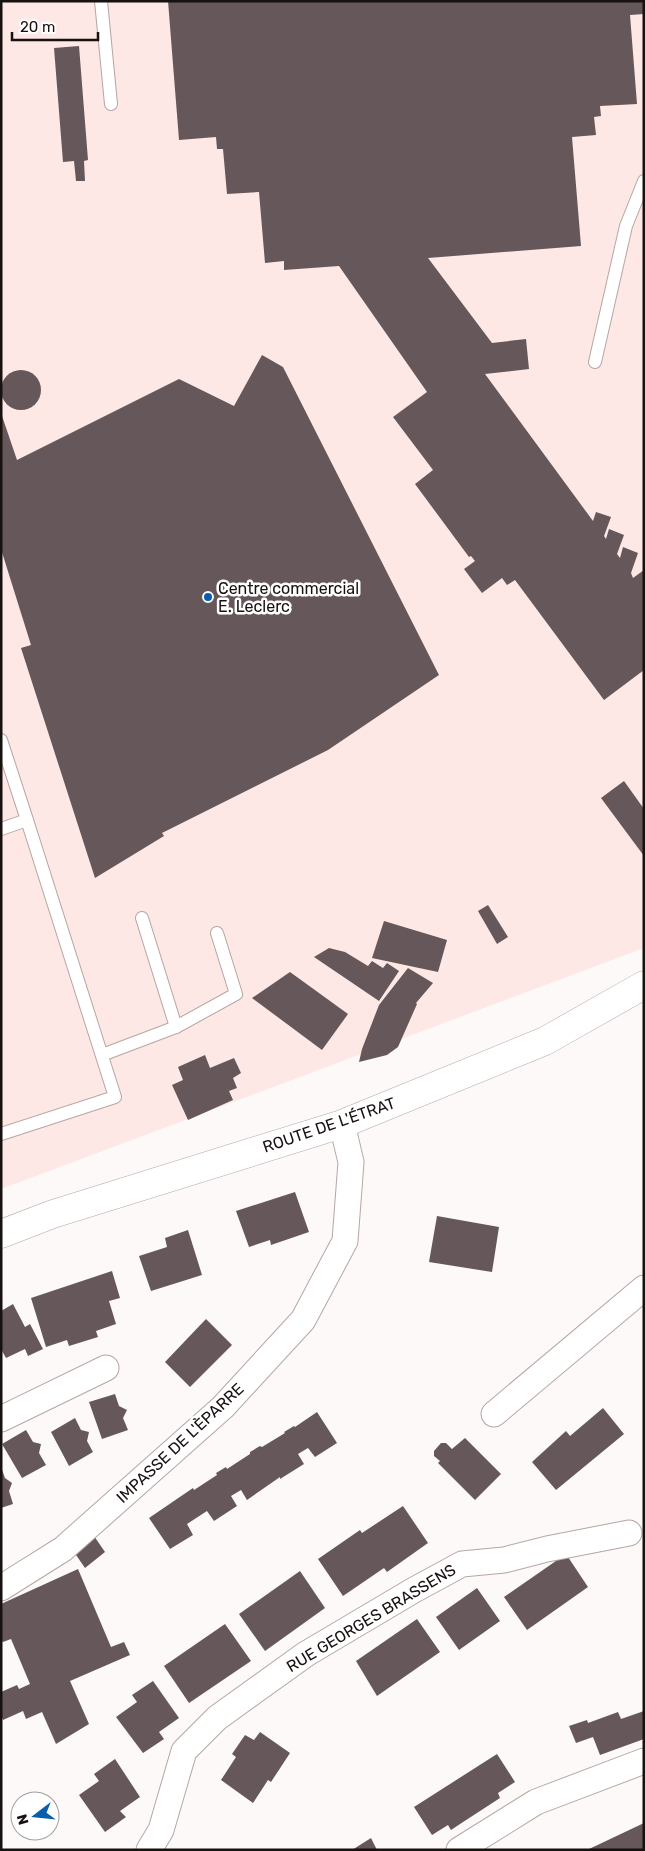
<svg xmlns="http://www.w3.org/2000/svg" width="645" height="1851" viewBox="0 0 645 1851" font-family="Rubik,sans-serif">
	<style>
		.built { fill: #fde8e5 }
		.building { fill: #65575a }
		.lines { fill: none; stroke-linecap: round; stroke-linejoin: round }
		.lane-casing { stroke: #b6a6a3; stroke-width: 14 }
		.street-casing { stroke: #b6a6a3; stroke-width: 27 }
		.secondary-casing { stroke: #b6a6a3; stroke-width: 29 }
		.lane { stroke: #fff; stroke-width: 12 }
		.street { stroke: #fff; stroke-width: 25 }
		.secondary { stroke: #fff; stroke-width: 28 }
		.poi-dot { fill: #085eac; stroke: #fff; stroke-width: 2 }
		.labels { text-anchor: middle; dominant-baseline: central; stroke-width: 5; stroke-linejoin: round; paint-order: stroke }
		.poi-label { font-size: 16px; fill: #171110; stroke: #fff; text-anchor: start }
		.street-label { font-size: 16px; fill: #171110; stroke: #fff }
	</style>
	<rect width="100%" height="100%" fill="#fdf9f9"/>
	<path class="built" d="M 1,1 L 644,1 L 644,948 L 1,1189 Z"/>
	<g class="building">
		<path d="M 168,1 L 644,1 L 644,14 L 630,15 L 637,104 L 600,106 L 601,116 L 594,117 L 596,135 L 572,137 L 581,246 L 428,258 L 492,343 L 526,339 L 529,369 L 485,374 L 593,521 L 596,512 L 611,517 L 604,536 L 606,539 L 609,529 L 624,535 L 617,554 L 620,558 L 623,547 L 638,553 L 631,573 L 633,578 L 644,570 L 644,670 L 604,700 L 515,580 L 507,585 L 502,578 L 482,593 L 464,569 L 475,561 L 471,556 L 469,557 L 415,484 L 433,470 L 393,417 L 427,392 L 339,266 L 284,270 L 284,261 L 265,263 L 259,192 L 227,194 L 223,149 L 217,149 L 216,137 L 179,140 Z"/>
		<path d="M 79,46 L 88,160 L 84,161 L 85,181 L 76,181 L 74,161 L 63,162 L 54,48 Z"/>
		<path d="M 262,355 L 283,367 L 439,675 L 328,750 L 162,833 L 164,836 L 95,878 L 21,648 L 31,645 L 1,549 L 1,413 L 17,460 L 179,379 L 234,406 Z"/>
		<circle cx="21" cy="390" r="20"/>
		<path d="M 624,781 L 644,809 L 644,856 L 601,798 Z"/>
		<path d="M 488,905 L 508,937 L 497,944 L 478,911 Z"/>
		<path d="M 384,921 L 447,940 L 438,972 L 372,958 Z"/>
		<path d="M 329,948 L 345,952 L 368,966 L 372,961 L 383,968 L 387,963 L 399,971 L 379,1001 L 314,957 Z"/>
		<path d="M 408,968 L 433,983 L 416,1003 L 417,1004 L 398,1047 L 387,1055 L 359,1062 L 362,1049 L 379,1005 Z"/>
		<path d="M 290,972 L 348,1014 L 322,1050 L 252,998 Z"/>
		<path d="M 205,1055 L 210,1068 L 234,1058 L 241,1073 L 233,1078 L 237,1088 L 229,1091 L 233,1100 L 188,1120 L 172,1085 L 183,1080 L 178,1067 Z"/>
		<path d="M 295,1192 L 309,1232 L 271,1245 L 270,1240 L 249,1247 L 236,1211 Z"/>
		<path d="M 437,1216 L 499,1227 L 492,1272 L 429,1262 Z"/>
		<path d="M 188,1230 L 202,1275 L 151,1291 L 139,1256 L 167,1247 L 165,1238 Z"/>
		<path d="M 112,1271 L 120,1298 L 109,1301 L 116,1324 L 96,1331 L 98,1337 L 69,1346 L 67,1340 L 46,1347 L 31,1298 Z"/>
		<path d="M 13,1304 L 25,1327 L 30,1324 L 43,1349 L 28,1356 L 25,1349 L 6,1358 L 1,1349 L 1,1311 Z"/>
		<path d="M 206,1319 L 232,1345 L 190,1387 L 165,1362 Z"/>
		<path d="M 115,1394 L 119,1406 L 127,1410 L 123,1418 L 128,1430 L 102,1439 L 89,1402 Z"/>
		<path d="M 603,1408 L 624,1434 L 556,1490 L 532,1462 L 566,1431 L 570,1436 Z"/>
		<path d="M 317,1412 L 337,1443 L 315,1457 L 308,1448 L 298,1454 L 304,1464 L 280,1479 L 280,1477 L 247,1500 L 241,1490 L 231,1496 L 237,1506 L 214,1521 L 207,1511 L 187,1524 L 193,1535 L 170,1549 L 149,1518 L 193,1488 L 194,1490 L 217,1475 L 216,1473 L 226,1467 L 227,1469 L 250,1454 L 250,1452 L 260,1446 L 262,1447 L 285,1433 L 284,1432 L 294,1426 L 295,1427 Z"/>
		<path d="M 75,1418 L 81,1430 L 89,1432 L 87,1441 L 93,1452 L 69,1466 L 51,1432 Z"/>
		<path d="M 26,1430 L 33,1442 L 41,1444 L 39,1453 L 46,1465 L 22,1478 L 2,1444 Z"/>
		<path d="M 465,1438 L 501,1474 L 475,1500 L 438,1463 L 440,1461 L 434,1456 L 434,1451 L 441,1443 L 446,1443 L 452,1449 Z"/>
		<path d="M 1,1467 L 5,1478 L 12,1483 L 9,1491 L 13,1504 L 1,1508 Z"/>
		<path d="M 403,1506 L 428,1543 L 387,1572 L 384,1568 L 343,1596 L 318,1559 L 360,1530 L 362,1533 Z"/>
		<path d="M 94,1536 L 105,1552 L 85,1568 L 74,1552 Z"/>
		<path d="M 566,1554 L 588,1587 L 527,1630 L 504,1597 Z"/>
		<path d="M 78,1569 L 111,1647 L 124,1642 L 130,1655 L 70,1681 L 89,1724 L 56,1744 L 42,1712 L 26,1719 L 23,1711 L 3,1720 L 1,1715 L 1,1692 L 17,1685 L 19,1689 L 30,1684 L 11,1639 L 3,1642 L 1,1640 L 1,1604 Z"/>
		<path d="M 300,1571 L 325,1608 L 265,1651 L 239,1614 Z"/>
		<path d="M 477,1588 L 500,1621 L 459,1650 L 436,1617 Z"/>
		<path d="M 417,1619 L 440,1652 L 377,1696 L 356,1661 Z"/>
		<path d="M 225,1624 L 251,1661 L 189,1703 L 164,1666 Z"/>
		<path d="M 153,1681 L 179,1718 L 159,1732 L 164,1739 L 143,1753 L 116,1717 L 137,1702 L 132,1695 Z"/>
		<path d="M 644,1711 L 644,1739 L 600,1755 L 593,1737 L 576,1743 L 569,1726 L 587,1720 L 588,1723 L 618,1712 L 621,1719 Z"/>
		<path d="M 260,1732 L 290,1753 L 271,1782 L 268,1780 L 253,1803 L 221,1780 L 236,1757 L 232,1754 L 245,1735 L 254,1740 Z"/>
		<path d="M 497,1754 L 515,1782 L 498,1793 L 500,1798 L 460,1824 L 451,1830 L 448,1825 L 432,1835 L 414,1807 Z"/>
		<path d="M 115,1759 L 140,1797 L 120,1811 L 126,1817 L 105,1832 L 79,1795 L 99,1781 L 94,1774 Z"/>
		<path d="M 644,1823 L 644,1850 L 587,1850 Z"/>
		<path d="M 371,1838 L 377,1850 L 352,1850 Z"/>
	</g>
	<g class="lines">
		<defs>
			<g id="lane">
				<path d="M 101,1 L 111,104"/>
				<path d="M 595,362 L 626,226 L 644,181"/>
				<path d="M 1,740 L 27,820 L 1,829"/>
				<path d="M 142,918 L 176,1027"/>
				<path d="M 102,1055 L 176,1027 L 236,994 L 217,933"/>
				<path d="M 1,1134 L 115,1097 L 27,820"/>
			</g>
			<g id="street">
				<path d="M 494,1414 L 644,1288"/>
				<path d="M 1,1419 L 106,1368"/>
				<path d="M 1,1588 L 63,1549 L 223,1407 L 303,1320 L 345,1241 L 351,1162 L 342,1124"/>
				<path d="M 149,1850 L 161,1830 L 184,1751 L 217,1718 L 306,1654 L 414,1590 L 462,1564 L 504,1560 L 547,1549 L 629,1533"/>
				<path d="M 459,1850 L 536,1802 L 644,1761"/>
			</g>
			<path id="secondary" d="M 1,1234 L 53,1214 L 342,1124 L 545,1041 L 644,985"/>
		</defs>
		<use href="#lane" class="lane-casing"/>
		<use href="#street" class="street-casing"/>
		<use href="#secondary" class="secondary-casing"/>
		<use href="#lane" class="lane"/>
		<use href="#street" class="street"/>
		<use href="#secondary" class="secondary"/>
	</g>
	<circle class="poi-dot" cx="208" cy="597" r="5"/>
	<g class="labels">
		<g class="poi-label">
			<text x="218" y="588">Centre commercial<tspan x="218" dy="18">E. Leclerc</tspan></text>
		</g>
		<g class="street-label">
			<text transform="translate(329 1125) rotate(-19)">ROUTE DE L'ÉTRAT</text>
			<text transform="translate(180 1443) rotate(-43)">IMPASSE DE L'ÈPARRE</text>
			<text transform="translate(371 1618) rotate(-31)">RUE GEORGES BRASSENS</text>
		</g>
	</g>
	<rect width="645" height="1851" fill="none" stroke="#171110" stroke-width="5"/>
	<g transform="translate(35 1816) rotate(254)"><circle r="24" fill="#ffffff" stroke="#a2a09f"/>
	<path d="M0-4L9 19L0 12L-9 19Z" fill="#085eac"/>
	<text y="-8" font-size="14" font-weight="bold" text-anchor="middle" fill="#171110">N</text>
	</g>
	<path d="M12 32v8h86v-8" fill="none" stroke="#171110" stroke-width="2.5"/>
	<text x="20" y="32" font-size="15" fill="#171110" stroke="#ffffff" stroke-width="4" paint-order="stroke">20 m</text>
</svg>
